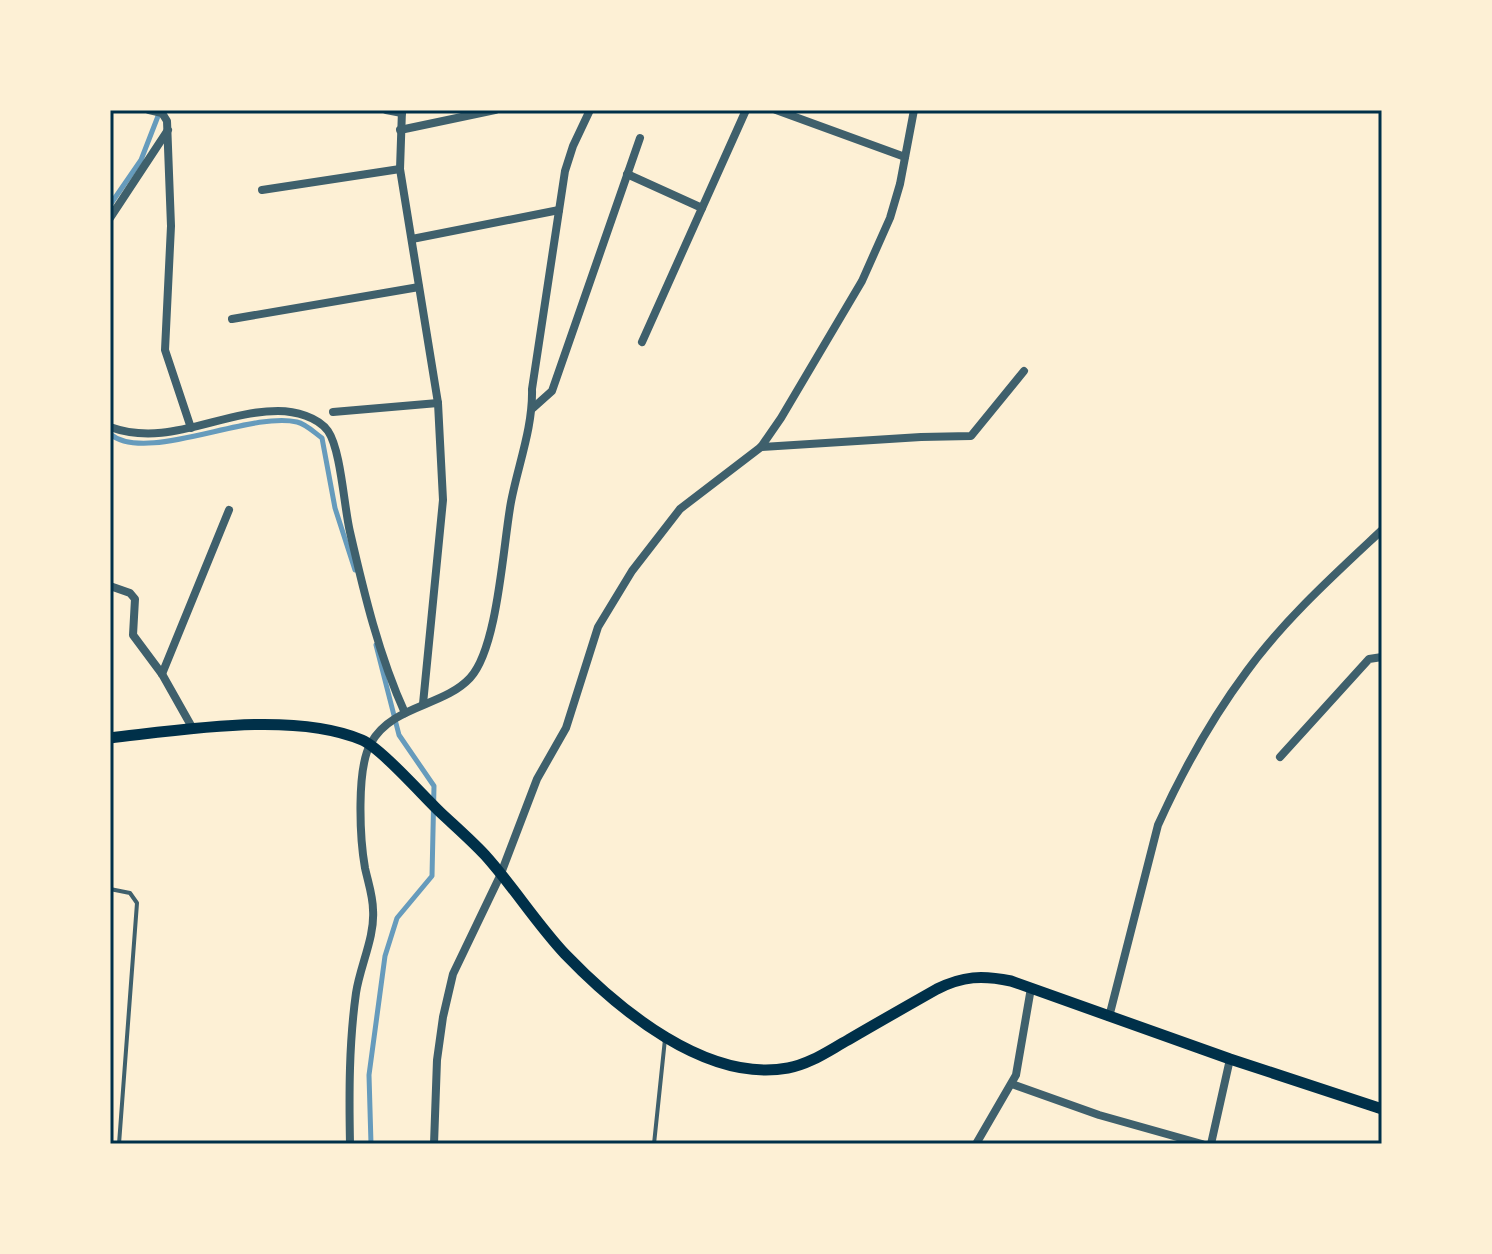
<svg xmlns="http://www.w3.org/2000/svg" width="1492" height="1254" viewBox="0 0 1492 1254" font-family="Commissioner,sans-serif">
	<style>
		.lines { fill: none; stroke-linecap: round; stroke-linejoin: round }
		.stream { stroke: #669bbc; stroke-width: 5 }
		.service { stroke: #3f606c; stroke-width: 4 }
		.minor { stroke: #3f606c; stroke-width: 8 }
		.secondary { stroke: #003049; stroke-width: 11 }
		.neatline { fill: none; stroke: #003049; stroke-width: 3 }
	</style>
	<rect width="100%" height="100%" fill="#fdf0d5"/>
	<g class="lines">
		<g class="stream">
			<path d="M 110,205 L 141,160 L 160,111"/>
			<path d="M 110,434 C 146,464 249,411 297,422 C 306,424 315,433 322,438 L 335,508 L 355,570"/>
			<path d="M 371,1144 L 369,1075 L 385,956 L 397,918 L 432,876 L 434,786 L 399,735 L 376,645"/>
		</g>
		<g class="service">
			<path d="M 110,889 L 130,893 L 137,903 L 119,1144"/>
			<path d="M 654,1144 L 665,1039"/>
		</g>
		<g class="minor">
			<path d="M 149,110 L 162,113 L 167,121 L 171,226 L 165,350 L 191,428"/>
			<path d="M 386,110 L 402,113"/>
			<path d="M 402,110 L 400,169 L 438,403 L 443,500 L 423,704"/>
			<path d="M 776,110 L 905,157"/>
			<path d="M 400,130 L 495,110"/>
			<path d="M 627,174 L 702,208"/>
			<path d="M 262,190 L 400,169"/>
			<path d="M 110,218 L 168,130"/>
			<path d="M 412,239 L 559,210"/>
			<path d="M 232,319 L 419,287"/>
			<path d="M 642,342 L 746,110"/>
			<path d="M 533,408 L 552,391 L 640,138"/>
			<path d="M 333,412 L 438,403"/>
			<path d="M 110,427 C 168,448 220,411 278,411 C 295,411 318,417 328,431 C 341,450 344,507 350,532 C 364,593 379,656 405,713"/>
			<path d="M 761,447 L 921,437 L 971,436 L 1024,371"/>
			<path d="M 110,586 L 130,593 L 135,599 L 133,635 L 162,674 L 193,729"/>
			<path d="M 162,674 L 229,510"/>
			<path d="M 1280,757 L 1369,659 L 1382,657"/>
			<path d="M 1109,1017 L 1158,825 C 1182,772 1212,718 1247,671 C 1285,619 1335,574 1382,530"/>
			<path d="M 1012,1084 L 1099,1115 L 1202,1144"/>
			<path d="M 350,1144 C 349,1093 349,1043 356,993 C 360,966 375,937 373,910 C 373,896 368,882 365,868 C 360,840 356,768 371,743 C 392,705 443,707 470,678 C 498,648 503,545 511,502 C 518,465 533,428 532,389 L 565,171 L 573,146 L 590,110"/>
			<path d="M 434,1144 L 437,1060 L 443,1017 L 453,974 L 500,876 L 537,779 L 566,728 L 598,627 L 632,571 L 680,509 L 761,447 L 781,418 L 862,281 L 890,218 L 900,184 L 914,110"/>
			<path d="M 976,1144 L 1016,1075 L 1031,988"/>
			<path d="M 1211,1144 L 1230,1059"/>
		</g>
		<path class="secondary" d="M 110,738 C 182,730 294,711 362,740 C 381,748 424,797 441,813 C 456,827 471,840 485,855 C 513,886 536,923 565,954 C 618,1009 706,1083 788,1068 C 810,1064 828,1051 848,1040 C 877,1023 907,1006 937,989 C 963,976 982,975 1011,981 L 1230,1059 L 1382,1109"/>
	</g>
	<rect width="1492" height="1254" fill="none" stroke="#fdf0d5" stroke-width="224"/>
	<rect x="112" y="112" width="1268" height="1030" class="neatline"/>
</svg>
